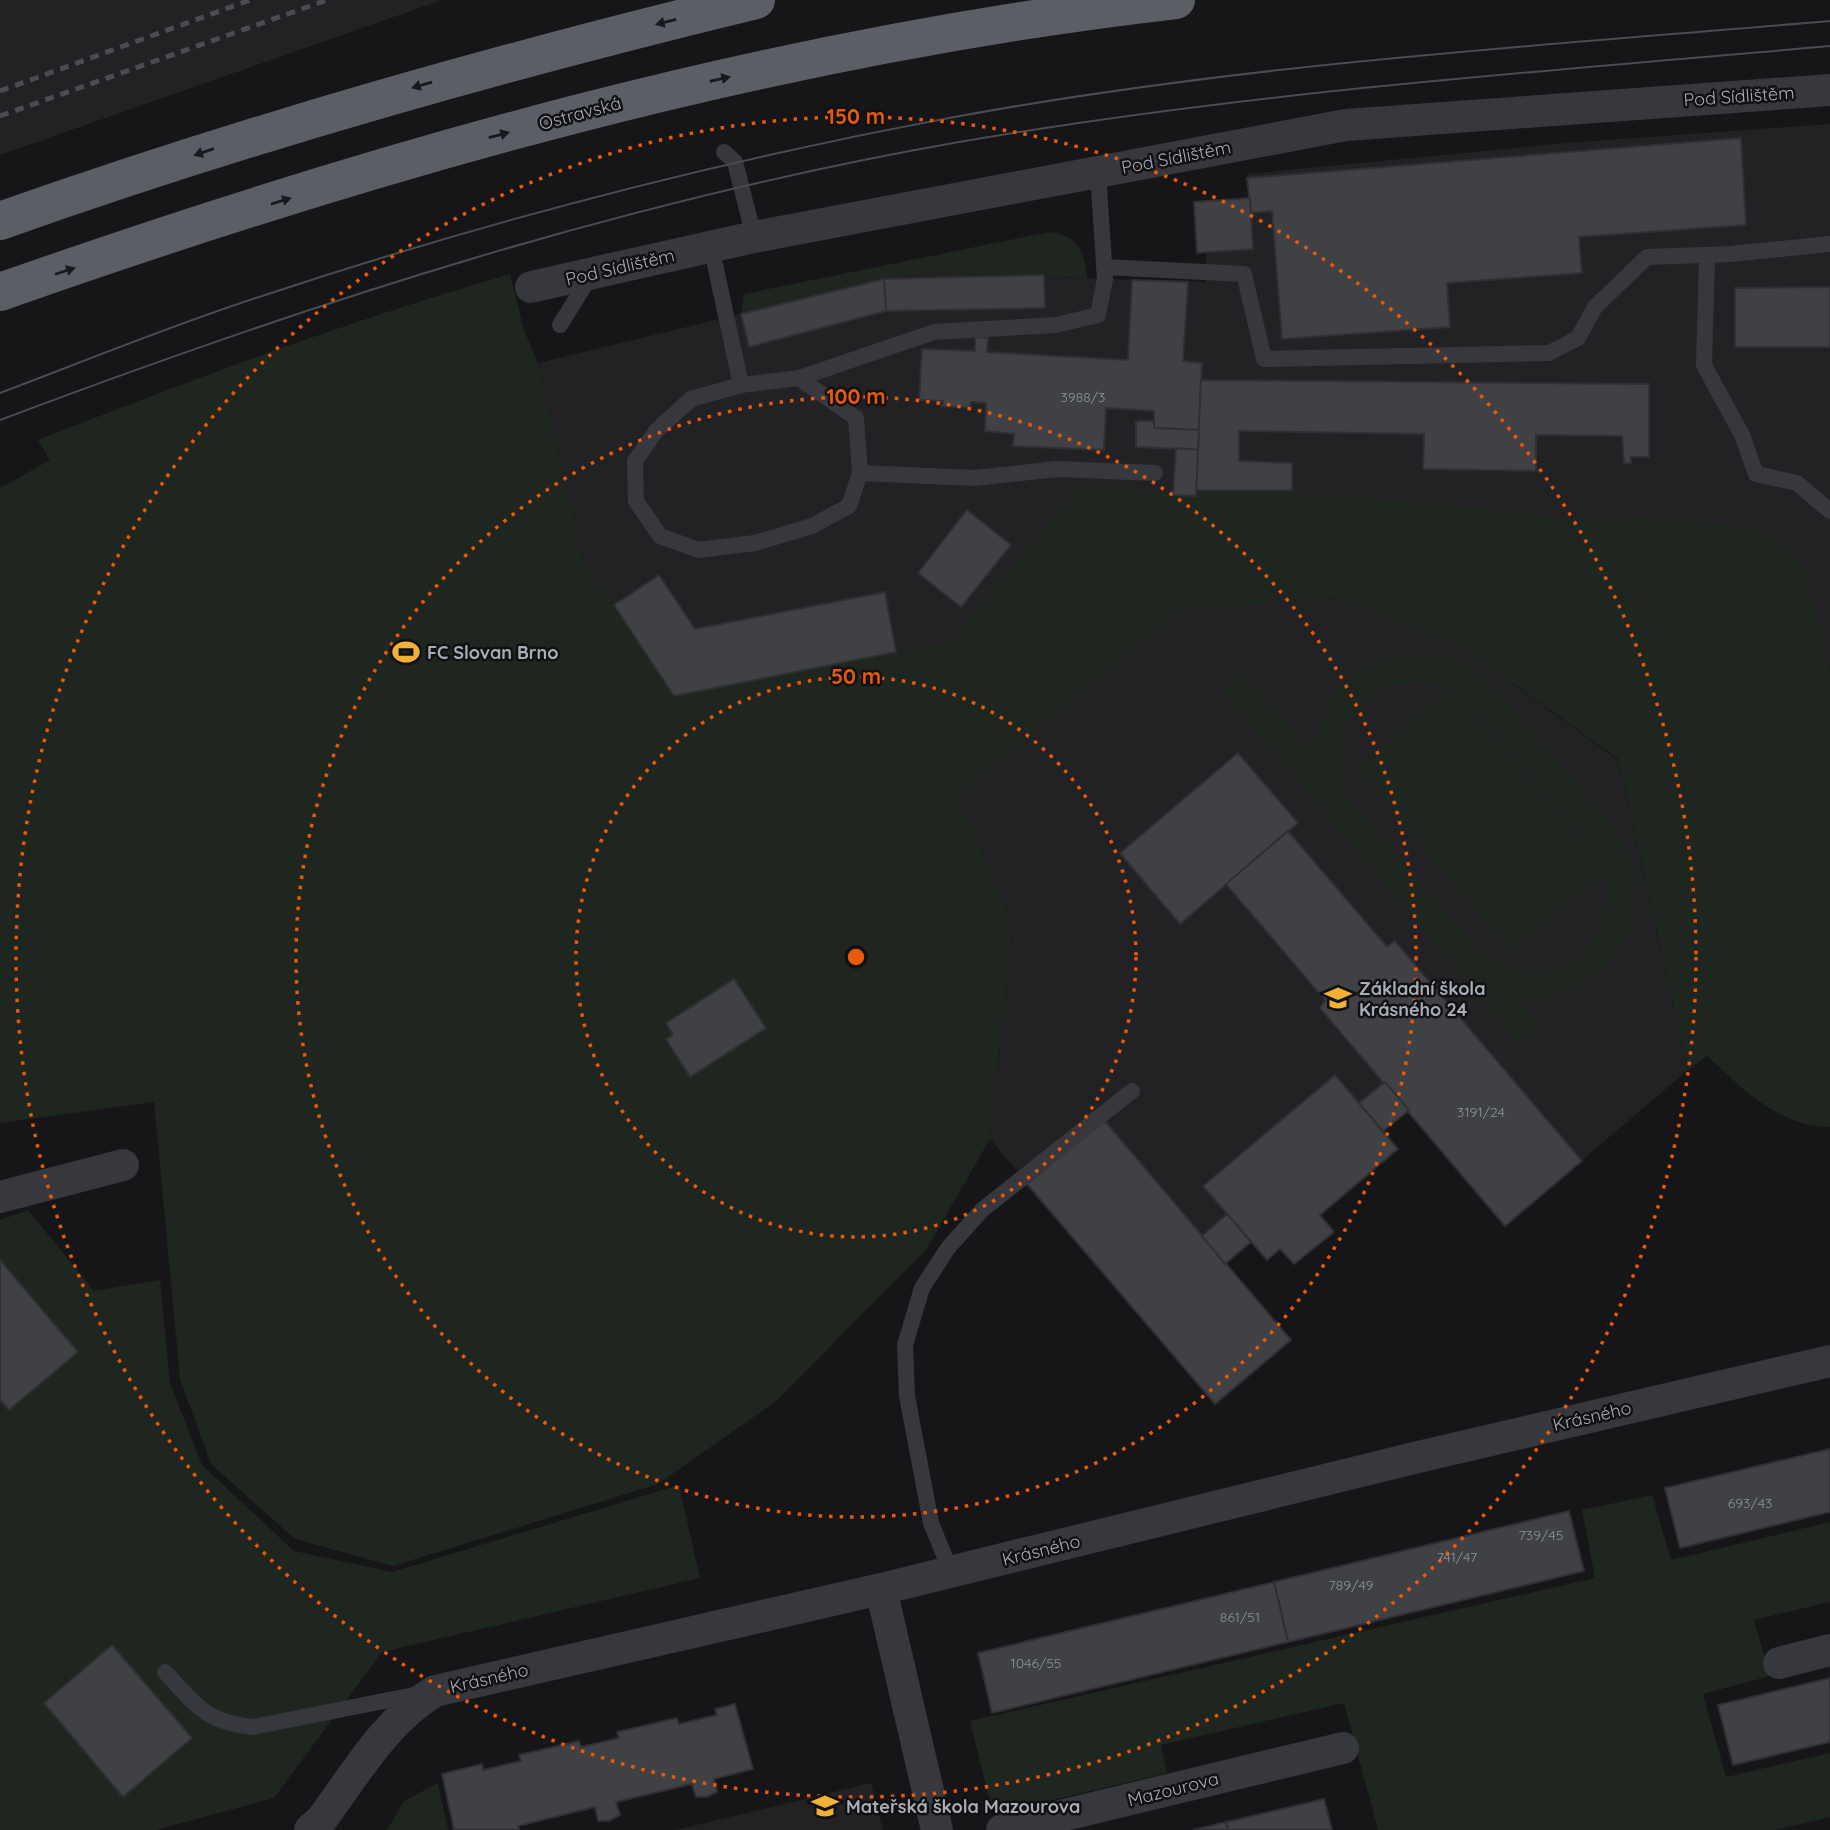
<svg xmlns="http://www.w3.org/2000/svg" width="1830" height="1830" viewBox="0 0 1830 1830" font-family="Quicksand,sans-serif">
	<style>
		.built { fill: #222225 }
		.green { fill: #1e261f; fill-rule: evenodd }
		.building { fill: #404145; stroke: #303034; stroke-width: 2 }
		.lines { fill: none; stroke-linecap: round; stroke-linejoin: round }
		.service { stroke: #37383d; stroke-width: 16 }
		.minor { stroke: #37383d; stroke-width: 32 }
		.trunk { stroke: #5b5e65; stroke-width: 38 }
		.tram { stroke: #4a4c52; stroke-width: 2 }
		.rail { stroke: #4a4c52; stroke-width: 5; stroke-dasharray: 9 7; stroke-linecap: butt }
		.oneway { fill: #18191b }
		.ring { fill: none; stroke: #e8590c; stroke-width: 3.5; stroke-dasharray: 3.5 7 }
		.labels { text-anchor: middle; dominant-baseline: central; stroke-width: 5; stroke-linejoin: round; paint-order: stroke }
		.number-label { font-size: 14px; fill: #8e929b }
		.street-label { font-size: 18px; fill: #a8adb8; stroke: #111113 }
		.poi-label { font-size: 18px; font-weight: bold; fill: #a8adb8; stroke: #111113; text-anchor: start }
		.centre { fill: #e8590c; stroke: #111113; stroke-width: 3.5 }
		.ring-label { font-size: 21px; text-anchor: middle; font-weight: bold; fill: #e8590c; stroke: #111113; stroke-width: 5; stroke-linejoin: round; paint-order: stroke }
	</style>
	<rect width="100%" height="100%" fill="#161618"/>
	<g class="built">
		<path d="M 0,0 L 442,0 L 0,155 Z"/>
		<path d="M 1830,124 L 1830,669 L 1802,568 L 1627,523 L 1173,495 L 1082,484 L 952,641 L 674,696 L 584,561 L 538,363 L 884,279 L 924,273 L 1206,282 L 1206,253 L 1197,253 L 1194,202 L 1248,198 L 1248,174 L 1566,143 Z"/>
		<path d="M 1335,597 L 1463,647 L 1618,760 L 1688,1070 L 1505,1226 L 1408,1111 L 1384,1131 L 1398,1149 L 1321,1215 L 1333,1232 L 1294,1264 L 1280,1249 L 1267,1260 L 1251,1242 L 1226,1264 L 1291,1340 L 1215,1404 L 990,1139 L 1013,925 L 958,796 L 1179,611 Z"/>
		<path d="M 871,1783 L 883,1830 L 676,1830 Z"/>
	</g>
	<g class="green">
		<path d="M 1049,232 C 1078,235 1085,251 1087,278 L 924,273 L 884,279 L 741,314 L 744,294 Z"/>
		<path d="M 510,274 L 524,330 L 538,363 L 584,561 L 674,696 L 952,641 L 1081,484 L 1195,496 L 1196,490 L 1292,490 L 1293,494 L 1382,499 L 1626,523 L 1630,515 L 1747,527 L 1767,535 L 1787,549 L 1802,568 L 1808,582 L 1830,669 L 1830,1127 C 1778,1126 1743,1089 1707,1056 L 1688,1070 L 1618,759 L 1463,647 L 1335,597 L 1179,611 L 958,796 L 1013,925 L 990,1139 L 926,1250 L 775,1402 L 658,1484 L 393,1566 L 295,1539 L 211,1464 L 180,1379 L 154,1102 L 0,1123 L 0,488 L 50,460 L 38,440 C 194,378 349,321 510,274 Z"/>
		<path d="M 1423,654 C 1441,655 1458,659 1473,669 C 1498,686 1516,714 1535,736 C 1565,772 1613,815 1630,859 C 1658,933 1593,1004 1519,1000 L 1540,1026 L 1519,1044 L 1223,692 L 1244,673 L 1312,753 C 1329,688 1352,660 1423,654 ZM 1413,682 L 1450,688 L 1356,768 L 1511,952 L 1606,872 C 1617,954 1549,999 1479,952 C 1451,918 1422,884 1393,850 C 1380,834 1363,818 1351,801 C 1327,762 1345,706 1387,688 C 1395,684 1405,684 1413,682 ZM 1454,691 L 1471,704 L 1591,848 L 1604,869 Z"/>
		<path d="M 28,1210 L 94,1291 L 160,1280 L 170,1383 L 202,1465 L 294,1551 L 392,1572 L 679,1485 L 700,1578 L 382,1652 L 274,1798 L 156,1830 L 0,1830 L 0,1220 Z"/>
		<path d="M 1652,1495 L 1671,1560 L 1830,1522 L 1830,1602 L 1754,1620 L 1770,1676 L 1703,1694 L 1726,1777 L 1830,1753 L 1830,1817 L 1775,1830 L 1378,1830 L 1344,1703 L 1161,1745 L 1167,1773 L 993,1814 L 970,1721 L 1595,1578 L 1582,1510 Z"/>
		<path d="M 438,1783 L 448,1830 L 387,1830 L 404,1801 Z"/>
	</g>
	<g class="building">
		<path d="M 1741,138 L 1746,225 L 1579,237 L 1582,273 L 1447,283 L 1450,327 L 1282,339 L 1272,211 L 1251,213 L 1247,178 Z"/>
		<path d="M 1250,198 L 1253,249 L 1197,253 L 1194,202 Z"/>
		<path d="M 1044,275 L 1045,308 L 886,311 L 884,279 Z"/>
		<path d="M 884,279 L 886,311 L 749,347 L 741,314 Z"/>
		<path d="M 1132,280 L 1188,282 L 1183,361 L 1202,363 L 1199,430 L 1154,428 L 1154,411 L 1106,408 L 1104,450 L 1013,446 L 1014,434 L 985,431 L 986,403 L 971,402 L 970,408 L 942,406 L 943,401 L 919,400 L 922,349 L 975,351 L 975,337 L 988,338 L 987,352 L 1128,360 Z"/>
		<path d="M 1830,287 L 1830,347 L 1735,347 L 1735,288 Z"/>
		<path d="M 1201,380 L 1649,384 L 1649,457 L 1631,457 L 1631,463 L 1624,463 L 1622,436 L 1536,435 L 1536,471 L 1423,469 L 1424,434 L 1239,431 L 1239,461 L 1292,463 L 1292,490 L 1196,490 Z"/>
		<path d="M 1136,421 L 1154,421 L 1154,428 L 1199,430 L 1198,450 L 1136,447 Z"/>
		<path d="M 1176,448 L 1198,450 L 1196,496 L 1173,495 Z"/>
		<path d="M 967,510 L 1011,545 L 961,607 L 918,573 Z"/>
		<path d="M 659,575 L 695,629 L 885,592 L 896,652 L 674,696 L 614,605 Z"/>
		<path d="M 1238,753 L 1298,823 L 1180,924 L 1120,853 Z"/>
		<path d="M 1288,831 L 1387,947 L 1395,941 L 1582,1161 L 1505,1226 L 1320,1008 L 1325,1000 L 1226,884 Z"/>
		<path d="M 734,979 L 766,1028 L 690,1077 L 666,1039 L 673,1035 L 666,1023 Z"/>
		<path d="M 1335,1075 L 1398,1149 L 1320,1215 L 1334,1232 L 1294,1264 L 1280,1249 L 1267,1260 L 1203,1186 Z"/>
		<path d="M 1385,1082 L 1409,1110 L 1383,1131 L 1359,1103 Z"/>
		<path d="M 1104,1120 L 1291,1340 L 1215,1404 L 1027,1184 Z"/>
		<path d="M 1227,1214 L 1251,1242 L 1225,1264 L 1202,1236 Z"/>
		<path d="M 0,1260 L 78,1352 L 9,1410 L 0,1400 Z"/>
		<path d="M 1830,1449 L 1830,1512 L 1680,1548 L 1665,1488 Z"/>
		<path d="M 1569,1511 L 1584,1571 L 1288,1642 L 1274,1582 Z"/>
		<path d="M 1274,1582 L 1288,1642 L 992,1713 L 978,1653 Z"/>
		<path d="M 112,1645 L 192,1738 L 123,1797 L 44,1703 Z"/>
		<path d="M 1830,1678 L 1830,1742 L 1733,1765 L 1718,1705 Z"/>
		<path d="M 735,1704 L 753,1769 L 714,1779 L 717,1792 L 707,1797 L 696,1797 L 692,1784 L 616,1802 L 620,1815 L 609,1821 L 598,1821 L 595,1807 L 518,1826 L 519,1830 L 454,1830 L 442,1774 L 482,1764 L 483,1770 L 521,1761 L 519,1755 L 579,1741 L 581,1747 L 619,1738 L 617,1732 L 677,1718 L 679,1724 L 717,1715 L 715,1709 Z"/>
		<path d="M 1324,1799 L 1332,1830 L 1228,1830 L 1226,1822 Z"/>
		<path d="M 1226,1822 L 1228,1830 L 1193,1830 Z"/>
	</g>
	<g class="lines">
		<g class="service">
			<path d="M 724,152 L 735,162 L 754,237"/>
			<path d="M 711,246 L 741,385 L 691,399 L 656,431 L 635,461 L 636,501 L 660,536 L 698,550 L 755,543 L 812,526 L 849,506 L 860,473 L 856,418 L 799,378 L 741,385"/>
			<path d="M 1707,255 L 1704,365 L 1742,435 L 1756,474 L 1797,483 L 1830,511"/>
			<path d="M 1104,267 L 1244,274 L 1264,359 L 1549,353 L 1578,338 L 1595,307 L 1647,257 L 1731,254 L 1830,244"/>
			<path d="M 560,325 L 591,275"/>
			<path d="M 799,378 L 934,332 L 1056,325 L 1098,315 L 1105,279 L 1098,172"/>
			<path d="M 860,473 L 975,478 L 1057,469 L 1155,473"/>
			<path d="M 951,1572 L 931,1523 L 907,1396 L 905,1345 L 922,1288 L 948,1248 L 982,1210 L 1132,1091"/>
			<path d="M 165,1672 C 195,1704 206,1723 253,1727 L 419,1694"/>
		</g>
		<g class="minor">
			<path d="M 531,287 L 754,237 L 1346,125 L 1830,90"/>
			<path d="M 0,1197 L 123,1165"/>
			<path d="M 881,1589 L 937,1830"/>
			<path d="M 1779,1663 L 1830,1650"/>
			<path d="M 310,1830 L 322,1819 C 356,1773 385,1721 435,1691 L 881,1589 L 1414,1458 L 1830,1361"/>
			<path d="M 1002,1830 L 1343,1748"/>
		</g>
		<g class="trunk">
			<path d="M 0,221 C 248,133 500,62 756,0"/>
			<path d="M 0,292 C 381,158 774,46 1176,0"/>
		</g>
		<g class="tram">
			<path d="M 0,393 C 85,361 170,326 256,298 C 484,222 714,162 949,118 C 1240,64 1536,46 1830,21"/>
			<path d="M 0,420 C 313,302 628,200 959,142 C 1247,92 1539,72 1830,46"/>
		</g>
		<g class="rail">
			<path d="M 0,91 L 250,0"/>
			<path d="M 0,116 L 327,0"/>
		</g>
	</g>
	<defs><path id="oneway-solid" d="M-6-.8H1V-3.2L6.5 0L1 3.2V.8H-6Z" transform="scale(1.75)"/></defs>
	<g class="oneway">
		<use href="#oneway-solid" transform="translate(666 22) rotate(166)"/>
		<use href="#oneway-solid" transform="translate(720 79) rotate(-13)"/>
		<use href="#oneway-solid" transform="translate(422 85) rotate(164)"/>
		<use href="#oneway-solid" transform="translate(499 135) rotate(-15)"/>
		<use href="#oneway-solid" transform="translate(204 152) rotate(161)"/>
		<use href="#oneway-solid" transform="translate(281 201) rotate(-17)"/>
		<use href="#oneway-solid" transform="translate(65 271) rotate(-18)"/>
	</g>
	<g class="ring">
		<circle cx="856" cy="957" r="280"/>
		<circle cx="856" cy="957" r="560"/>
		<circle cx="856" cy="957" r="840"/>
	</g>
	<defs>
		<symbol id="stadium-bare" viewBox="-9 -9 18 18"><path d="M0-5a6.5 5 0 1 0 0 10a6.5 5 0 1 0 0-10ZM-3.5-1.8h7v3.6h-7Z" fill="#f2b134" stroke="#111113" stroke-width="2.5" paint-order="stroke"/></symbol>
		<symbol id="school-bare" viewBox="-9 -9 18 18"><path d="M0-5L7-2L0 1L-7-2ZM-4 1L0 2.5L4 1V4Q0 6-4 4Z" fill="#f2b134" stroke="#111113" stroke-width="2.5" paint-order="stroke"/></symbol>
	</defs>
	<g fill-rule="evenodd">
		<use href="#stadium-bare" x="387" y="633" width="38" height="38"/>
		<use href="#school-bare" x="1319" y="979" width="38" height="38"/>
		<use href="#school-bare" x="806" y="1787" width="38" height="38"/>
	</g>
	<g class="labels">
		<g class="number-label">
			<text x="1083" y="397">3988/3</text>
			<text x="1481" y="1112">3191/24</text>
			<text x="1750" y="1503">693/43</text>
			<text x="1541" y="1535">739/45</text>
			<text x="1457" y="1557">741/47</text>
			<text x="1351" y="1585">789/49</text>
			<text x="1240" y="1617">861/51</text>
			<text x="1036" y="1663">1046/55</text>
		</g>
		<g class="street-label">
			<text transform="translate(1739 96) rotate(-4)">Pod Sídlištěm</text>
			<text transform="translate(580 113) rotate(-15)">Ostravská</text>
			<text transform="translate(1176 157) rotate(-11)">Pod Sídlištěm</text>
			<text transform="translate(620 267) rotate(-13)">Pod Sídlištěm</text>
			<text transform="translate(1592 1416) rotate(-13)">Krásného</text>
			<text transform="translate(1041 1550) rotate(-14)">Krásného</text>
			<text transform="translate(489 1678) rotate(-13)">Krásného</text>
			<text transform="translate(1173 1789) rotate(-14)">Mazourova</text>
		</g>
		<g class="poi-label">
			<text x="427" y="652">FC Slovan Brno</text>
			<text x="1359" y="988">Základní škola<tspan x="1359" dy="21">Krásného 24</tspan></text>
			<text x="846" y="1806">Mateřská škola Mazourova</text>
		</g>
	</g>
	<circle cx="856" cy="957" r="10" class="centre"/>
	<g class="ring-label">
		<text x="856" y="124">150 m</text>
		<text x="856" y="404">100 m</text>
		<text x="856" y="684">50 m</text>
	</g>
</svg>
